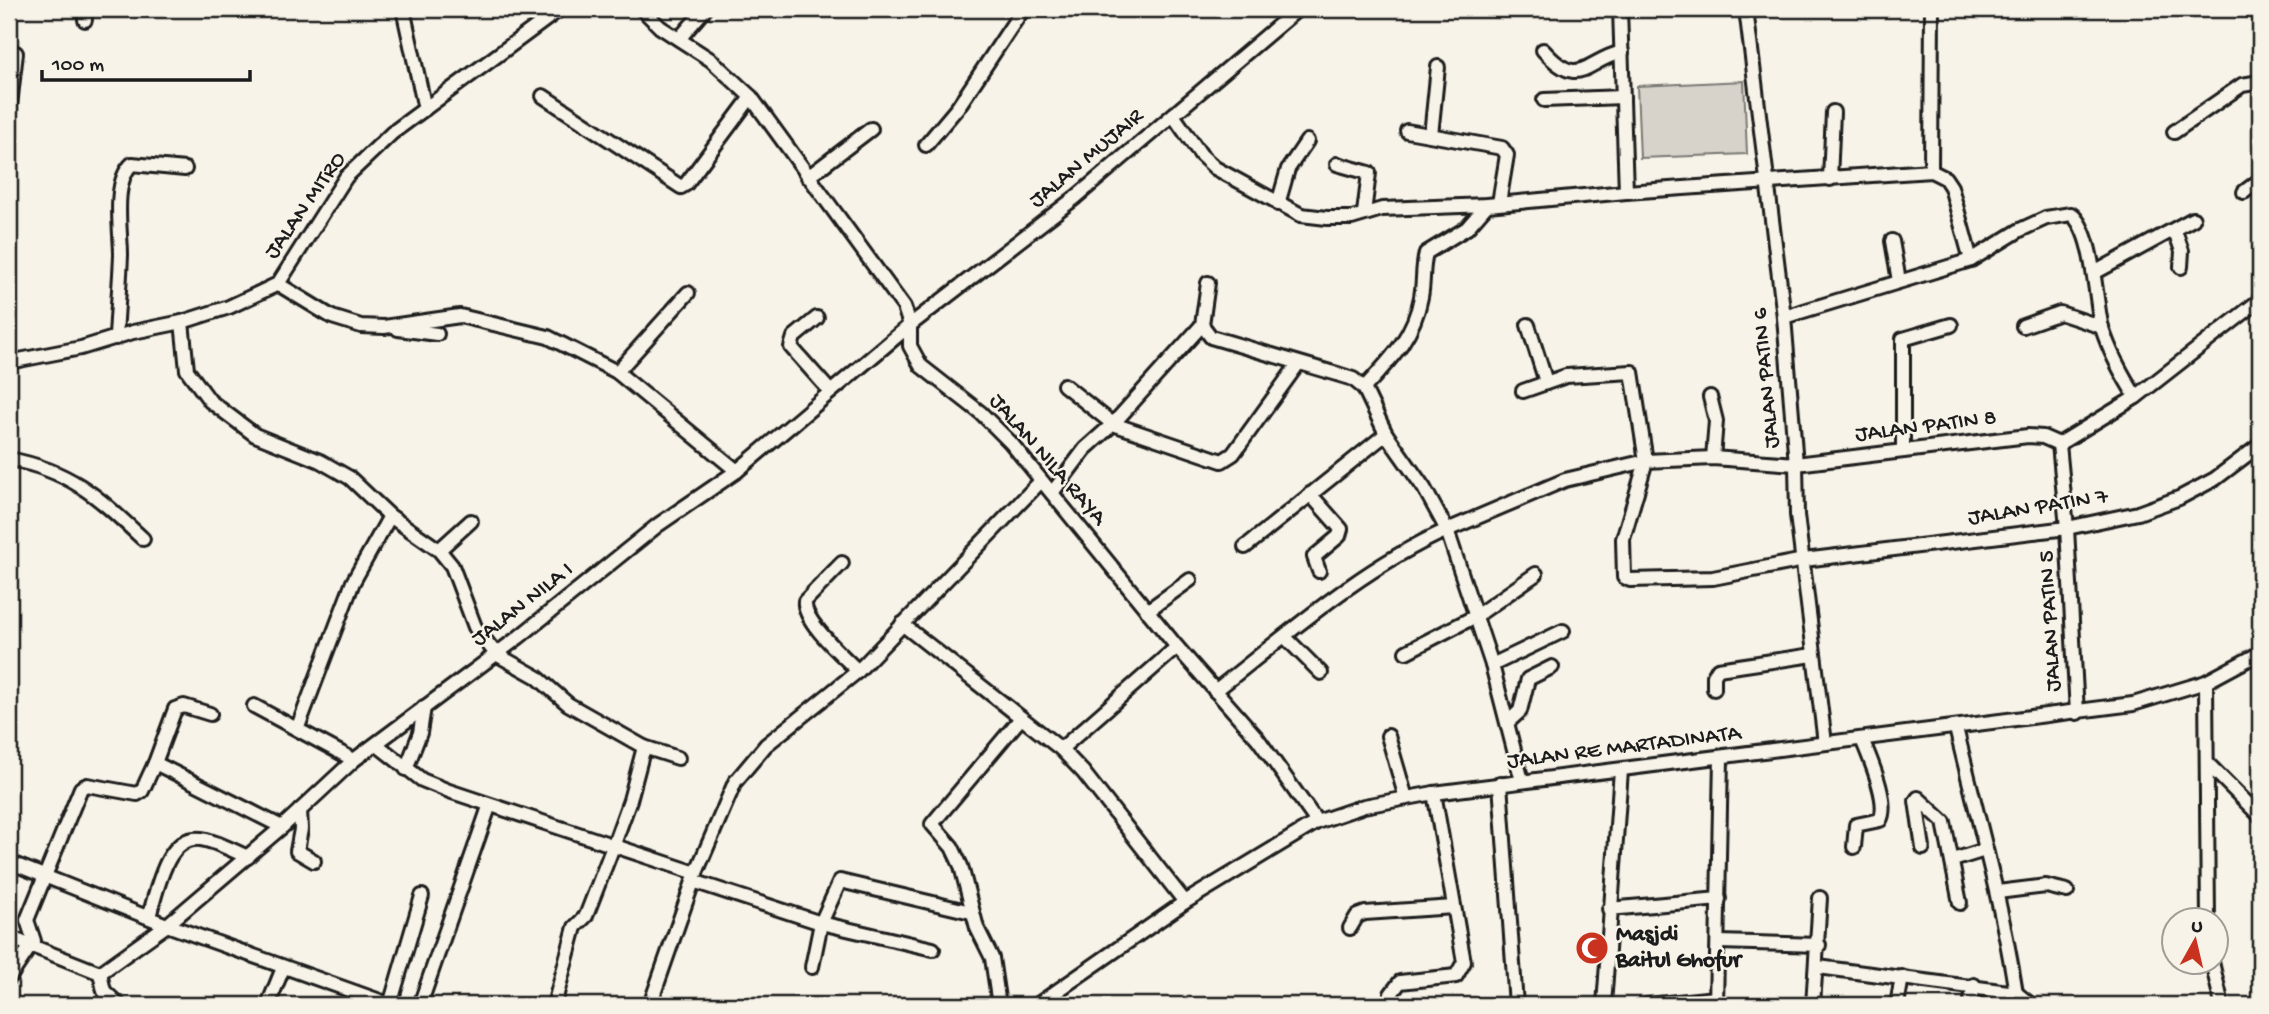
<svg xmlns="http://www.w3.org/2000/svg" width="2269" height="1014" viewBox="0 0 2269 1014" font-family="'Gochi Hand',sans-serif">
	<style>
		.green { fill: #d7d3cb; stroke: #7a7874; stroke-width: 2 }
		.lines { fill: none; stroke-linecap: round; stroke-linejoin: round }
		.street-casing { stroke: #1c1c1c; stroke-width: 18 }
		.street { stroke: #f7f3e8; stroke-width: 12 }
		.labels { text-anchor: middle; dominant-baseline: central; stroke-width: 5; stroke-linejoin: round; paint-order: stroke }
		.street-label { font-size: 23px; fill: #1c1c1c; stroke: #f7f3e8 }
		.poi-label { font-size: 23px; font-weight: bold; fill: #1c1c1c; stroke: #f7f3e8; text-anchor: start }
	</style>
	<rect width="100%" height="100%" fill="#f7f3e8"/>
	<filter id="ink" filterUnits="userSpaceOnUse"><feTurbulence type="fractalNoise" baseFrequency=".0143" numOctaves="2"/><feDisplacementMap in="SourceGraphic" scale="14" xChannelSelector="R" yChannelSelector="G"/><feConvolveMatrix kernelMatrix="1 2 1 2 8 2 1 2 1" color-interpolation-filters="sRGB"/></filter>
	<g filter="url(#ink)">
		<path class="green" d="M 1744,81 L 1747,154 L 1640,158 L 1637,86 Z"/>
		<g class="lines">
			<defs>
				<g id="street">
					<path d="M 85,9 L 85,20"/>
					<path d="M 403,9 L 425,109"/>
					<path d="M 642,9 L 660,27 L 711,60 L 751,97 L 904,307 L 910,325 L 910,346 L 921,366 L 981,413 L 1011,443 L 1177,647 L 1258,739 L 1317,822"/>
					<path d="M 1620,9 L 1626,192"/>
					<path d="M 1746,9 L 1784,317 L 1796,464 L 1797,515 L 1825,743"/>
					<path d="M 679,39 L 705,9"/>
					<path d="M 1543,50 C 1580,91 1584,61 1622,52"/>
					<path d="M 543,96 L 681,187 L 686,184 L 751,97"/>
					<path d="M 1544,100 L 1623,97"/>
					<path d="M 9,114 L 16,53"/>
					<path d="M 1173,115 L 1201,155 L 1215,168 L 1301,215 L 1327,218 L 1352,218 L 1382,209 L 1487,205 L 1626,192 L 1931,171 L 1945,178 L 1951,187 L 1971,260"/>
					<path d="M 1407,131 L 1502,148 L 1507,155 L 1499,203"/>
					<path d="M 2174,132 L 2242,85 L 2260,82"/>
					<path d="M 1431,135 L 1438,67"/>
					<path d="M 926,145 L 958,107 L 1023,9"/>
					<path d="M 1337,164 L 1369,173 L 1364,213"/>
					<path d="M 1931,171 L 1932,9"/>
					<path d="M 808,177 L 871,129"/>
					<path d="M 1830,179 L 1833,112"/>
					<path d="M 2244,192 L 2260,180"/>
					<path d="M 1278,204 L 1288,169 L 1307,141"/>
					<path d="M 2175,231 L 2182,251 L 2181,267"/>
					<path d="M 1892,241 L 1899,281"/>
					<path d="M 2094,273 L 2193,219"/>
					<path d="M 1208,283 L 1202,325 L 1211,337 L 1337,374 L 1353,379 L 1364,388 L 1386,434 L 1424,488 L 1447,530 L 1565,480 L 1646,461 L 1713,458 L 1796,464 L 2028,436 L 2043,437 L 2059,444"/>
					<path d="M 278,284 L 332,317 L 361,326 L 384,327 L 460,316 L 548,337 L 617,372 L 737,471"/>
					<path d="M 1784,317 L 1971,260 L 2020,230 L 2046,218 L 2071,214 C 2094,231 2095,301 2102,328 C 2110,353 2122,375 2136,397"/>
					<path d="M 817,318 L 794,337 L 791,347 L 830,391"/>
					<path d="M 182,322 L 187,370 L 210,401 L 255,435 L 320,461 L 350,478 L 390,516 L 439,550 L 452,566 L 475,627 L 496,654 L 537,677 L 568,704 L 644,747 L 630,800 L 614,844 L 586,916 L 575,927 L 554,1005"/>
					<path d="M 1528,325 L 1546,382"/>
					<path d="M 2023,326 L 2060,313 L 2102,327"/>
					<path d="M 398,329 L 437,334"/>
					<path d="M 116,338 C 117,311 120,283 121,255 C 121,231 112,182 132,164 L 185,169"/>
					<path d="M 9,362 L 81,348 L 133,332 L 182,322 L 229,307 L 278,284 L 346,177 L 392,133 L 560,9"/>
					<path d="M 617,372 L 688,293"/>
					<path d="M 1064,385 L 1113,424 L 1222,461 L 1233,454 L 1298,364"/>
					<path d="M 1364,388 C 1390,360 1414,336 1421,297 C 1424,282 1422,268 1426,253 L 1467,228 L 1487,205"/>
					<path d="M 1523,391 L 1566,376 L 1632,372 L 1646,461 L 1623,539 L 1624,577 L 1630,580 L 1713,578 L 1804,560 L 2067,528 L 2138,513 L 2179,498 L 2215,479 L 2260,445"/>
					<path d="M 1710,397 L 1716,421 L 1713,458"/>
					<path d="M 2059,444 L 2067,528 L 2077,713"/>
					<path d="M 2059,444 L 2136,397 L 2260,300"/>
					<path d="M 1903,451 L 1903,339 L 1951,325"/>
					<path d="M 9,459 C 72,471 98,497 143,539"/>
					<path d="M 1052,493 L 1085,449 L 1113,424 L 1202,325"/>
					<path d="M 1310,494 L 1341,529 L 1339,536 L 1314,557 L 1319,571"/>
					<path d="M 1245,547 L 1386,434"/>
					<path d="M 439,550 L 471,521"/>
					<path d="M 842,563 L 805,601 C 802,621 844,657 858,671"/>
					<path d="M 1147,611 L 1190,580"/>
					<path d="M 902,624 L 1061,749 L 1083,772 L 1185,902"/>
					<path d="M 1285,637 L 1321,673"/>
					<path d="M 1406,652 L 1476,616 L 1536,574"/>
					<path d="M 1492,665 L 1563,631"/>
					<path d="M 2206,682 L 2208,920"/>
					<path d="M 1714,689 L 1714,676 L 1718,669 L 1813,655"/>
					<path d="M 1215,691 C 1289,633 1360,569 1447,530 L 1492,665 L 1522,781"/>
					<path d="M 254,706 L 354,760"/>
					<path d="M 210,714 L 184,706 L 175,709 L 155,763 L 282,827"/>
					<path d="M 1508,722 L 1520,711 L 1528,679 L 1552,667"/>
					<path d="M 298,727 L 353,582 L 390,516"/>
					<path d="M 1956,728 C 1977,816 2002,903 2016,993"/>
					<path d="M 1388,736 L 1406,798"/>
					<path d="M 376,744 L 422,780 L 449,791 L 696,873"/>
					<path d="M 644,747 L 678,758"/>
					<path d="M 1061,749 L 1177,647"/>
					<path d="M 2207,763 L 2260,816"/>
					<path d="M 406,769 L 420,733 L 424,707"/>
					<path d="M 1500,784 L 1516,1005"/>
					<path d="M 300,810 L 301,829 L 297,851 L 314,861"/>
					<path d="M 1854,847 L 1856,825 L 1880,820 C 1890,802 1869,757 1862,739"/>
					<path d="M 1923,848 L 1916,801 L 1918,798 L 1944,822 L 1960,903"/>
					<path d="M 1953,860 L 1985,850"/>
					<path d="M 9,862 L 167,925 L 391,1005"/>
					<path d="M 693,881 L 821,923 L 933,949"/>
					<path d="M 1998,892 L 2046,886 L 2067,891"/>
					<path d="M 1609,909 L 1719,899"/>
					<path d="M 149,916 C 157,892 166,834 201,839 C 216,841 233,851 248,857"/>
					<path d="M 1350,928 L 1357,916 L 1365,913 L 1454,907"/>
					<path d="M 9,937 L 100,973 L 167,925 L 282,827 L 354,760 L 519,637 L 658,525 L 737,471 L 910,325 L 1076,197 L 1298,9"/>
					<path d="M 1719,942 L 1819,945"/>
					<path d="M 2212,962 L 2222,1005"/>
					<path d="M 812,967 L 821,923 L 840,881 L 971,912"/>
					<path d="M 1818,967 L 2016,993 L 2031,1005"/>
					<path d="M 100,973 L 104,991 L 119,1005"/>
					<path d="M 9,978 L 34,941 L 27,920 L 81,788 L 87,785 L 137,794 L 142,791 L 155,763"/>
					<path d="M 268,1005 L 283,968"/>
					<path d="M 390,1005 L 422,896"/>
					<path d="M 420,1005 L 489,807"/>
					<path d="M 650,1005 L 696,873 L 735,782 L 766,745 L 858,671 L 1041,481"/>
					<path d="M 999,1005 L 992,958 L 977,928 L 961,866 L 952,847 L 932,824 L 1021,718"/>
					<path d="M 1037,1005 L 1185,902 L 1317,822 L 1364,806 L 1434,793 L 2133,704 L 2206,682 L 2260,653"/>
					<path d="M 1390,1005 L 1391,994 L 1400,982 L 1456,976 L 1464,962 L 1434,793"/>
					<path d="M 1604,1005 L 1621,770"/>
					<path d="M 1648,1005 L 1716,998"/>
					<path d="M 1716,1005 L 1721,758"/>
					<path d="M 1813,1005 L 1820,898"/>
					<path d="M 1897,1005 L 1902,977"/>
					<path d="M 1970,1005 L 1974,985"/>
				</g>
			</defs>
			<use href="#street" class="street-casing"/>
			<use href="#street" class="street"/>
		</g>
	</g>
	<defs>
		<symbol id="mosque-disc" viewBox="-11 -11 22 22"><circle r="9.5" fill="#c8321e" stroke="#f7f3e8"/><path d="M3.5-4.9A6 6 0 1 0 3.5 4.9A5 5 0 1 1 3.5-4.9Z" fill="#fff"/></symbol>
	</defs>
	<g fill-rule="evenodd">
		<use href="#mosque-disc" x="1573" y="929" width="38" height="38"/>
	</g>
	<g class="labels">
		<g class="street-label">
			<text transform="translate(1087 159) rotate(-40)">JALAN MUJAIR</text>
			<text transform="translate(306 206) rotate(-55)">JALAN MITRO</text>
			<text transform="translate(1767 378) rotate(-95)">JALAN PATIN 6</text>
			<text transform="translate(1926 427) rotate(-7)">JALAN PATIN 8</text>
			<text transform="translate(1047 460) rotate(49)">JALAN NILA RAYA</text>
			<text transform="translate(2038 508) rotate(-9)">JALAN PATIN 7</text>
			<text transform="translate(523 605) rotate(-38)">JALAN NILA I</text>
			<text transform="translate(2051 621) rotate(-93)">JALAN PATIN 5</text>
			<text transform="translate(1624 748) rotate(-7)">JALAN RE MARTADINATA</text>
		</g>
		<g class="poi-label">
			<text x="1616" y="935">Masjdi<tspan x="1616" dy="26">Baitul Ghofur</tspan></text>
		</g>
	</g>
	<rect width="2269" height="1014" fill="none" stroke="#f7f3e8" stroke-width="35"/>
	<rect x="18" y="18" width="2234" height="979" fill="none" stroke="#1c1c1c" stroke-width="2.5" filter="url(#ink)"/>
	<g transform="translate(2195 941) rotate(8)"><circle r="33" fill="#f7f3e8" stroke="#9f9d96" stroke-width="2"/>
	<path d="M0-5L12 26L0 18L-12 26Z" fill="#c8321e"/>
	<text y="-10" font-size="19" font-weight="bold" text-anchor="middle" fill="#1c1c1c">U</text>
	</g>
	<path d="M42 70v10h208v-10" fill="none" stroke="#1c1c1c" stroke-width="3.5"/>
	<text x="52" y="70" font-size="21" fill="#1c1c1c" stroke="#f7f3e8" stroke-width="5" paint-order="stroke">100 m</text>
</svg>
